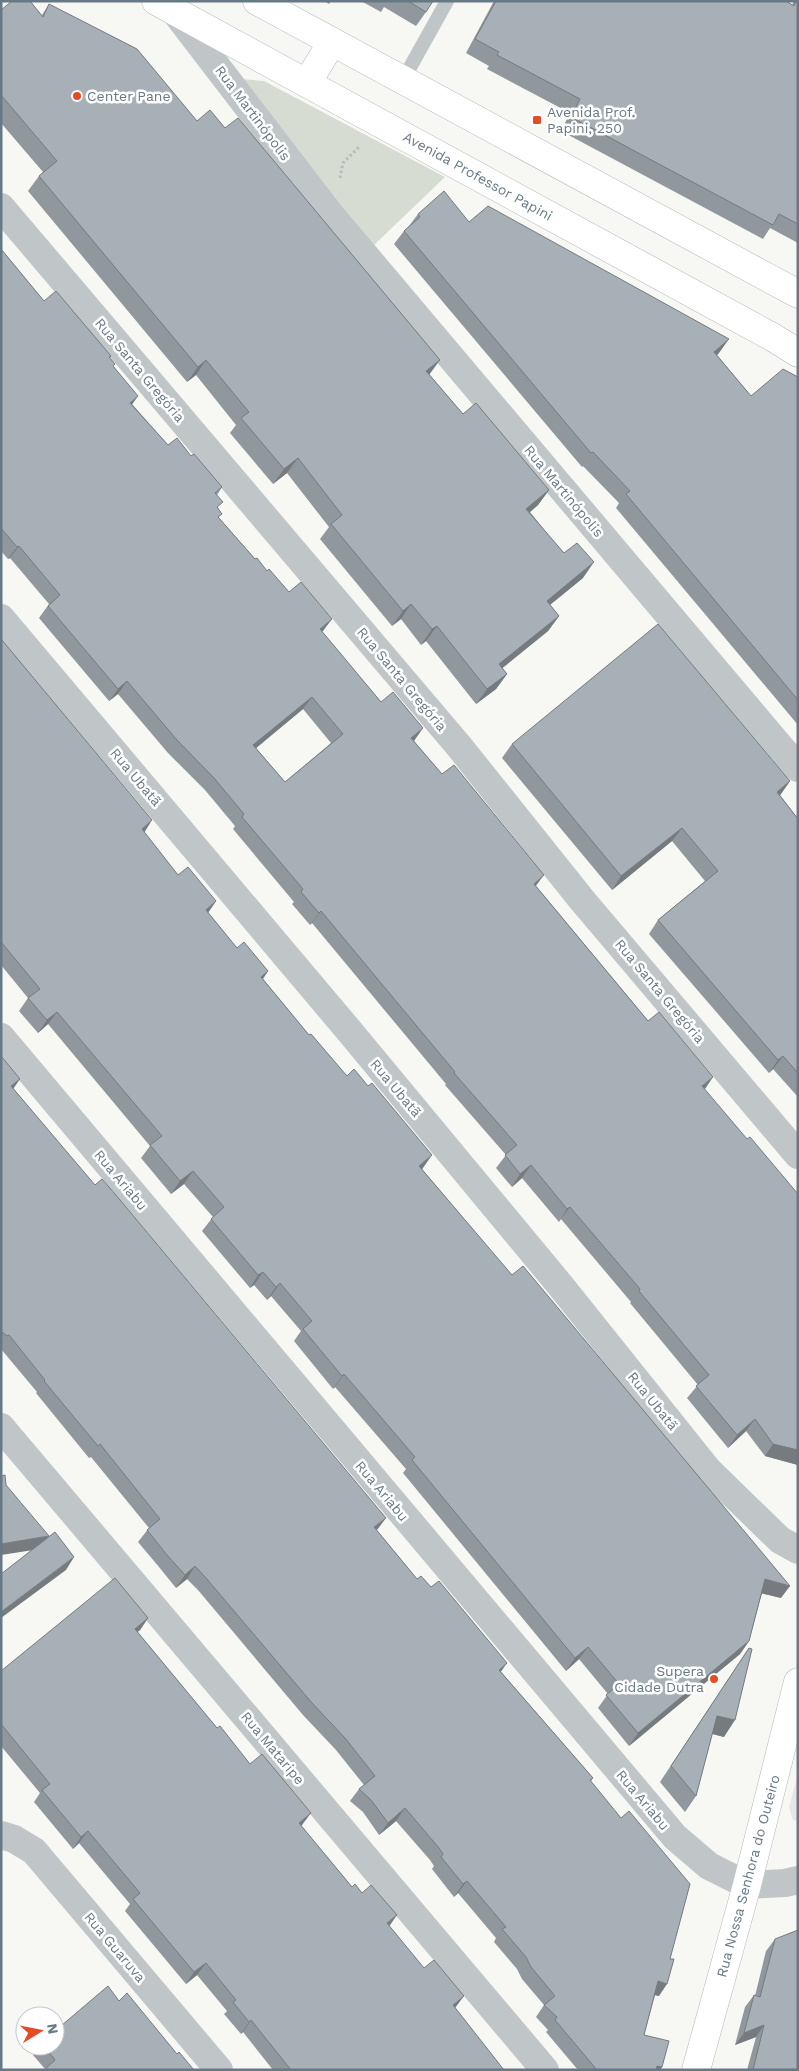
<svg xmlns="http://www.w3.org/2000/svg" width="799" height="2071" viewBox="0 0 799 2071" font-family="'Work Sans',sans-serif">
	<style>
		.built { fill: #e5e6e5 }
		.green { fill: #d7dcd3 }
		.lines { fill: none; stroke-linecap: round; stroke-linejoin: round }
		.primary-casing { stroke: #b2b7bb; stroke-width: 29 }
		.path { stroke: #b8bcbf; stroke-width: 3; stroke-dasharray: 2.5 2.5; stroke-linecap: butt }
		.service { stroke: #c0c5c8; stroke-width: 14 }
		.minor { stroke: #c0c5c8; stroke-width: 28 }
		.primary { stroke: #fff; stroke-width: 28 }
		.wall { fill: #90979d; fill-rule: evenodd }
		.shaded-wall { fill: #757b7f }
		.building { fill: #a7b0b6; stroke: #757b7f; fill-rule: evenodd }
		.poi-dot { fill: #e44c27; stroke: #fff; stroke-width: 2 }
		.labels { text-anchor: middle; dominant-baseline: central; stroke-width: 5; stroke-linejoin: round; paint-order: stroke }
		.poi-label { font-size: 14px; fill: #667985; stroke: #fff; text-anchor: start }
		.street-label { font-size: 14px; fill: #667985; stroke: #fff }
	</style>
	<rect width="100%" height="100%" fill="#f7f7f4"/>
	<path class="built" d="M 798,1775 L 798,1821 L 793,1820 L 789,1807 Z"/>
	<path class="green" d="M 239,79 L 264,81 L 445,177 L 372,247 Z"/>
	<g class="lines">
		<defs>
			<g id="primary">
				<path d="M 156,1 L 774,338 L 798,353"/>
				<path d="M 257,1 L 798,294"/>
				<path d="M 307,83 L 332,42"/>
				<path d="M 696,2070 L 747,1885 L 798,1682"/>
			</g>
		</defs>
		<use href="#primary" class="primary-casing"/>
		<path class="path" d="M 340,178 L 343,163 L 360,146"/>
		<path class="service" d="M 403,80 L 447,1"/>
		<g class="minor">
			<path d="M 175,12 L 330,214 L 798,768"/>
			<path d="M 1,207 L 458,745 L 582,900 L 798,1155"/>
			<path d="M 1,618 L 351,1033 L 560,1285 L 708,1470 L 780,1540 L 798,1550"/>
			<path d="M 1,1037 L 675,1837 L 709,1866 L 747,1885 L 785,1883 L 798,1880"/>
			<path d="M 1,1427 L 545,2070"/>
			<path d="M 1,1835 L 14,1839 L 34,1851 L 219,2070"/>
		</g>
		<use href="#primary" class="primary"/>
	</g>
	<g class="wall">
		<path d="M 324,1 L 331,1 L 329,4 Z"/>
		<path d="M 361,1 L 433,1 L 426,12 L 416,26 L 384,7 L 381,12 Z"/>
		<path d="M 494,1 L 786,1 L 792,5 L 794,1 L 798,1 L 798,243 L 770,228 L 763,239 L 561,131 L 570,113 L 487,69 L 489,66 L 466,53 Z"/>
		<path d="M 49,4 L 197,121 L 429,374 L 463,414 L 549,490 L 538,505 L 530,512 L 583,578 L 550,605 L 559,616 L 548,631 L 502,668 L 507,674 L 496,689 L 476,704 L 426,641 L 421,645 L 401,619 L 392,626 L 320,539 L 329,527 L 287,473 L 273,484 L 230,433 L 236,425 L 196,375 L 187,382 L 28,191 L 39,176 L 43,172 L 1,123 L 1,10 L 42,15 Z"/>
		<path d="M 418,214 L 469,222 L 719,353 L 717,355 L 751,396 L 798,377 L 798,725 L 616,508 L 619,503 L 583,466 L 582,467 L 394,244 L 404,231 L 409,226 Z"/>
		<path d="M 1,249 L 44,301 L 111,356 L 110,358 L 115,364 L 113,367 L 132,404 L 168,445 L 191,456 L 222,487 L 217,495 L 219,518 L 255,559 L 323,631 L 322,632 L 536,886 L 705,1089 L 798,1465 L 765,1456 L 746,1431 L 728,1448 L 687,1398 L 698,1385 L 630,1303 L 631,1302 L 561,1219 L 559,1222 L 522,1178 L 512,1187 L 496,1168 L 506,1155 L 445,1085 L 446,1084 L 312,923 L 310,925 L 292,904 L 294,902 L 233,829 L 235,826 L 205,790 L 168,753 L 118,694 L 109,701 L 39,618 L 49,604 L 10,558 L 8,559 L 1,551 ZM 303,709 L 331,743 L 285,782 L 256,748 Z"/>
		<path d="M 1,639 L 144,832 L 178,875 L 216,901 L 208,913 L 237,948 L 268,971 L 263,979 L 309,1035 L 423,1168 L 422,1169 L 781,1598 L 762,1593 L 749,1641 L 740,1654 L 629,1746 L 598,1708 L 608,1694 L 579,1659 L 566,1671 L 403,1473 L 406,1469 L 335,1387 L 333,1389 L 294,1341 L 301,1331 L 271,1296 L 267,1300 L 254,1285 L 250,1288 L 202,1231 L 213,1217 L 184,1184 L 171,1194 L 141,1158 L 150,1146 L 48,1024 L 38,1033 L 19,1011 L 28,998 L 1,965 Z"/>
		<path d="M 512,744 L 790,781 L 780,795 L 798,819 L 798,1097 L 773,1069 L 769,1073 L 649,934 L 658,920 L 705,881 L 672,841 L 612,890 L 502,758 Z"/>
		<path d="M 1,1056 L 13,1088 L 417,1579 L 501,1672 L 593,1778 L 591,1781 L 659,1996 L 655,1995 L 644,2035 L 662,2067 L 660,2070 L 578,2070 L 546,2032 L 548,2030 L 536,2017 L 544,2005 L 522,1979 L 517,1969 L 494,1942 L 496,1938 L 458,1893 L 454,1897 L 432,1869 L 434,1866 L 430,1860 L 396,1821 L 379,1835 L 363,1812 L 350,1801 L 359,1789 L 364,1785 L 336,1750 L 303,1715 L 198,1590 L 187,1579 L 176,1588 L 159,1567 L 138,1542 L 149,1528 L 91,1457 L 89,1458 L 36,1393 L 37,1392 L 1,1349 Z"/>
		<path d="M 148,1618 L 140,1630 L 137,1632 L 217,1728 L 250,1764 L 302,1825 L 301,1826 L 352,1887 L 389,1926 L 504,2070 L 273,2070 L 243,2032 L 241,2034 L 224,2014 L 227,2011 L 197,1975 L 186,1984 L 125,1911 L 130,1904 L 79,1843 L 73,1849 L 34,1802 L 40,1793 L 1,1746 L 1,1671 Z"/>
		<path d="M 749,1648 L 724,1737 L 712,1734 L 696,1796 L 685,1812 L 660,1782 Z"/>
		<path d="M 775,1939 L 798,2070 L 747,2070 L 756,2037 L 735,2045 L 745,2007 L 754,1995 L 755,1996 L 766,1951 Z"/>
		<path d="M 119,2001 L 177,2054 L 45,2069 L 33,2055 L 39,2046 L 55,2046 Z"/>
	</g>
	<g class="shaded-wall">
		<path d="M 729,339 L 719,353 L 705,365 L 714,352 Z"/>
		<path d="M 206,360 L 196,375 L 187,382 L 198,367 Z"/>
		<path d="M 440,360 L 429,375 L 426,371 Z"/>
		<path d="M 138,396 L 129,409 L 130,403 Z"/>
		<path d="M 298,458 L 287,473 L 273,484 L 284,469 Z"/>
		<path d="M 549,490 L 538,505 L 516,524 L 526,509 Z"/>
		<path d="M 19,546 L 10,558 L 8,559 L 17,547 Z"/>
		<path d="M 594,562 L 583,578 L 536,616 L 547,601 Z"/>
		<path d="M 411,604 L 401,619 L 392,626 L 403,611 Z"/>
		<path d="M 559,616 L 548,631 L 489,679 L 499,664 Z"/>
		<path d="M 332,619 L 323,631 L 311,641 L 320,629 Z"/>
		<path d="M 437,626 L 426,641 L 421,645 L 432,629 Z"/>
		<path d="M 507,674 L 496,689 L 476,704 L 487,689 Z"/>
		<path d="M 127,681 L 118,694 L 109,701 L 118,689 Z"/>
		<path d="M 312,697 L 303,709 L 244,758 L 253,745 Z"/>
		<path d="M 423,728 L 414,741 L 402,750 L 411,738 Z"/>
		<path d="M 790,781 L 781,794 L 768,806 L 777,792 Z"/>
		<path d="M 152,820 L 144,833 L 142,829 Z"/>
		<path d="M 682,828 L 672,841 L 612,890 L 621,876 Z"/>
		<path d="M 544,875 L 535,887 L 534,884 Z"/>
		<path d="M 216,901 L 207,914 L 206,910 Z"/>
		<path d="M 321,911 L 312,923 L 310,925 L 319,913 Z"/>
		<path d="M 268,971 L 259,984 L 261,977 Z"/>
		<path d="M 57,1012 L 48,1024 L 38,1033 L 47,1020 Z"/>
		<path d="M 783,1056 L 773,1069 L 769,1073 L 778,1060 Z"/>
		<path d="M 713,1077 L 705,1089 L 702,1086 Z"/>
		<path d="M 20,1079 L 11,1092 L 11,1086 Z"/>
		<path d="M 432,1155 L 423,1168 L 410,1179 L 419,1166 Z"/>
		<path d="M 531,1165 L 522,1178 L 512,1187 L 520,1174 Z"/>
		<path d="M 193,1171 L 184,1184 L 171,1194 L 180,1181 Z"/>
		<path d="M 570,1207 L 561,1219 L 559,1222 L 567,1209 Z"/>
		<path d="M 263,1272 L 254,1285 L 250,1288 L 258,1275 Z"/>
		<path d="M 280,1283 L 271,1296 L 267,1300 L 276,1287 Z"/>
		<path d="M 344,1374 L 335,1387 L 333,1389 L 342,1376 Z"/>
		<path d="M 755,1419 L 746,1431 L 728,1448 L 737,1435 Z"/>
		<path d="M 773,1444 L 798,1450 L 798,1465 L 765,1456 Z"/>
		<path d="M 386,1518 L 377,1530 L 374,1527 Z"/>
		<path d="M 49,1536 L 40,1549 L 1,1555 L 1,1544 Z"/>
		<path d="M 74,1557 L 66,1570 L 1,1618 L 1,1612 Z"/>
		<path d="M 195,1566 L 187,1579 L 176,1588 L 185,1575 Z"/>
		<path d="M 765,1579 L 790,1586 L 781,1598 L 756,1592 Z"/>
		<path d="M 148,1618 L 140,1630 L 126,1642 L 135,1629 Z"/>
		<path d="M 749,1641 L 740,1654 L 629,1746 L 638,1733 Z"/>
		<path d="M 588,1647 L 579,1659 L 566,1671 L 575,1658 Z"/>
		<path d="M 507,1663 L 498,1676 L 499,1670 Z"/>
		<path d="M 717,1716 L 735,1720 L 724,1737 L 706,1732 Z"/>
		<path d="M 405,1808 L 396,1821 L 379,1835 L 388,1823 Z"/>
		<path d="M 311,1813 L 302,1825 L 290,1835 L 299,1823 Z"/>
		<path d="M 88,1831 L 79,1843 L 73,1849 L 81,1837 Z"/>
		<path d="M 467,1881 L 458,1893 L 454,1897 L 463,1884 Z"/>
		<path d="M 397,1915 L 388,1928 L 387,1923 Z"/>
		<path d="M 206,1963 L 197,1975 L 186,1984 L 194,1972 Z"/>
		<path d="M 658,1981 L 667,1984 L 659,1996 L 650,1994 Z"/>
		<path d="M 464,1996 L 455,2008 L 444,2018 L 453,2005 Z"/>
		<path d="M 251,2020 L 243,2032 L 241,2034 L 249,2022 Z"/>
		<path d="M 764,2025 L 756,2037 L 735,2045 L 744,2033 Z"/>
		<path d="M 657,2066 L 662,2067 L 660,2070 L 654,2070 Z"/>
	</g>
	<g class="building">
		<path d="M 12,1 L 30,1 L 43,17 L 49,4 L 137,49 L 197,121 L 210,110 L 225,128 L 238,118 L 440,360 L 426,371 L 463,414 L 476,403 L 549,490 L 526,509 L 564,553 L 577,543 L 594,562 L 547,601 L 559,616 L 499,664 L 507,674 L 487,689 L 437,626 L 432,629 L 411,604 L 403,611 L 331,524 L 342,515 L 298,458 L 284,469 L 241,418 L 249,412 L 206,360 L 198,367 L 39,176 L 57,161 L 1,95 L 1,10 Z"/>
		<path d="M 408,1 L 433,1 L 426,12 Z"/>
		<path d="M 496,1 L 786,1 L 794,6 L 796,1 L 798,1 L 798,224 L 779,214 L 773,225 L 571,117 L 580,99 L 497,55 L 499,52 L 475,39 Z"/>
		<path d="M 444,191 L 469,222 L 488,206 L 729,339 L 714,352 L 751,396 L 783,369 L 798,377 L 798,700 L 626,494 L 630,491 L 593,452 L 591,453 L 404,231 L 420,217 L 418,214 Z"/>
		<path d="M 1,249 L 44,301 L 56,291 L 111,356 L 109,357 L 115,364 L 113,366 L 138,396 L 130,403 L 168,445 L 177,438 L 191,456 L 194,454 L 222,487 L 215,493 L 223,502 L 217,507 L 222,514 L 218,517 L 255,559 L 257,558 L 267,571 L 269,569 L 289,592 L 301,582 L 332,619 L 320,629 L 381,702 L 393,692 L 423,728 L 411,738 L 442,774 L 454,765 L 544,875 L 534,884 L 648,1021 L 659,1012 L 713,1077 L 702,1086 L 747,1139 L 750,1137 L 798,1194 L 798,1450 L 773,1444 L 755,1419 L 737,1435 L 696,1386 L 709,1375 L 639,1291 L 640,1289 L 570,1207 L 567,1209 L 531,1165 L 520,1174 L 505,1155 L 517,1145 L 454,1073 L 455,1072 L 321,911 L 319,913 L 301,892 L 303,889 L 242,817 L 244,814 L 214,778 L 177,740 L 127,681 L 118,689 L 48,606 L 60,595 L 19,546 L 17,547 L 1,528 ZM 312,697 L 343,734 L 285,782 L 253,745 Z"/>
		<path d="M 658,624 L 790,781 L 777,792 L 798,819 L 798,1073 L 783,1056 L 778,1060 L 658,920 L 718,871 L 682,828 L 621,876 L 512,744 Z"/>
		<path d="M 1,639 L 152,820 L 142,829 L 178,875 L 188,867 L 216,901 L 206,910 L 237,948 L 244,942 L 268,971 L 261,977 L 309,1035 L 311,1034 L 347,1076 L 354,1069 L 368,1086 L 372,1083 L 432,1155 L 419,1166 L 512,1275 L 523,1266 L 790,1586 L 765,1579 L 749,1641 L 638,1733 L 606,1695 L 619,1684 L 588,1647 L 575,1658 L 412,1460 L 415,1457 L 344,1374 L 342,1376 L 303,1329 L 312,1321 L 280,1283 L 276,1287 L 263,1272 L 258,1275 L 211,1219 L 224,1207 L 193,1171 L 180,1181 L 150,1145 L 162,1136 L 57,1012 L 47,1020 L 28,998 L 40,989 L 1,942 Z"/>
		<path d="M 1,1056 L 20,1079 L 11,1086 L 95,1185 L 102,1179 L 115,1194 L 386,1518 L 374,1527 L 417,1579 L 421,1576 L 431,1587 L 439,1581 L 507,1663 L 499,1670 L 593,1778 L 590,1780 L 621,1818 L 629,1811 L 690,1884 L 670,1959 L 674,1959 L 667,1984 L 658,1981 L 644,2035 L 669,2041 L 662,2067 L 657,2066 L 656,2070 L 597,2070 L 555,2020 L 557,2017 L 544,2005 L 555,1996 L 531,1967 L 526,1957 L 502,1929 L 506,1927 L 467,1881 L 463,1884 L 441,1857 L 443,1854 L 439,1848 L 405,1808 L 388,1823 L 371,1800 L 359,1789 L 375,1776 L 345,1738 L 312,1703 L 206,1578 L 195,1566 L 185,1575 L 167,1555 L 147,1530 L 160,1519 L 100,1444 L 98,1446 L 44,1381 L 45,1380 L 9,1335 L 7,1336 L 1,1331 Z"/>
		<path d="M 5,1475 L 6,1485 L 49,1536 L 1,1544 L 1,1476 Z"/>
		<path d="M 55,1532 L 74,1557 L 1,1612 L 1,1574 Z"/>
		<path d="M 115,1578 L 148,1618 L 135,1629 L 217,1728 L 220,1726 L 250,1764 L 262,1754 L 311,1813 L 299,1823 L 352,1887 L 355,1884 L 362,1893 L 371,1885 L 397,1915 L 387,1923 L 424,1968 L 434,1960 L 464,1996 L 453,2005 L 504,2070 L 291,2070 L 251,2020 L 249,2022 L 233,2002 L 236,2000 L 206,1963 L 194,1972 L 133,1899 L 140,1893 L 88,1831 L 81,1837 L 42,1790 L 50,1784 L 1,1724 L 1,1671 Z"/>
		<path d="M 749,1648 L 752,1649 L 735,1720 L 717,1716 L 696,1796 L 671,1766 Z"/>
		<path d="M 798,1930 L 798,2070 L 753,2070 L 764,2025 L 744,2033 L 754,1995 L 760,1997 L 775,1939 Z"/>
		<path d="M 108,1986 L 119,2001 L 127,1993 L 177,2054 L 179,2052 L 194,2070 L 44,2070 L 55,2060 L 44,2046 L 55,2046 L 55,2031 Z"/>
	</g>
	<g class="poi-dot">
		<circle cx="77" cy="96" r="5"/>
		<rect x="532" y="115" width="10" height="10" rx="2.5"/>
		<circle cx="714" cy="1679" r="5"/>
	</g>
	<g class="labels">
		<g class="poi-label">
			<text x="87" y="96">Center Pane</text>
			<text x="547" y="112">Avenida Prof.<tspan x="547" dy="16">Papini, 250</tspan></text>
			<text x="704" y="1671" text-anchor="end">Supera<tspan x="704" dy="16">Cidade Dutra</tspan></text>
		</g>
		<g class="street-label">
			<text transform="translate(253 113) rotate(53)">Rua Martinópolis</text>
			<text transform="translate(478 176) rotate(29)">Avenida Professor Papini</text>
			<text transform="translate(140 370) rotate(50)">Rua Santa Gregória</text>
			<text transform="translate(564 491) rotate(50)">Rua Martinópolis</text>
			<text transform="translate(402 679) rotate(50)">Rua Santa Gregória</text>
			<text transform="translate(136 777) rotate(50)">Rua Ubatã</text>
			<text transform="translate(660 991) rotate(50)">Rua Santa Gregória</text>
			<text transform="translate(396 1088) rotate(50)">Rua Ubatã</text>
			<text transform="translate(121 1180) rotate(50)">Rua Ariabu</text>
			<text transform="translate(653 1401) rotate(51)">Rua Ubatã</text>
			<text transform="translate(382 1491) rotate(50)">Rua Ariabu</text>
			<text transform="translate(273 1748) rotate(50)">Rua Mataripe</text>
			<text transform="translate(643 1800) rotate(50)">Rua Ariabu</text>
			<text transform="translate(748 1876) rotate(-75)">Rua Nossa Senhora do Outeiro</text>
			<text transform="translate(115 1947) rotate(50)">Rua Guaruva</text>
		</g>
	</g>
	<rect width="799" height="2071" fill="none" stroke="#667985" stroke-width="5"/>
	<g transform="translate(40 2031) rotate(80)"><circle r="24" fill="#ffffff" stroke="#c2c9ce"/>
	<path d="M0-4L9 19L0 12L-9 19Z" fill="#e44c27"/>
	<text y="-8" font-size="14" font-weight="bold" text-anchor="middle" fill="#667985">N</text>
	</g>
</svg>
